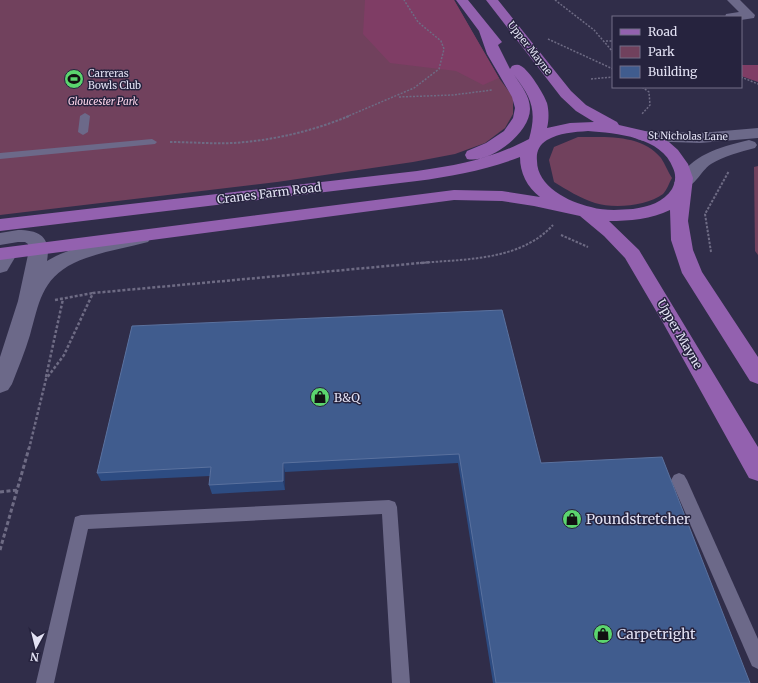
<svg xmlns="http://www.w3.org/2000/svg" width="758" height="683" viewBox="0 0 758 683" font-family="Merriweather,serif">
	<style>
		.green { fill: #71415d }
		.forest { fill: #7f3d65 }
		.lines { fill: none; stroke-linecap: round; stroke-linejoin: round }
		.path-far3 { stroke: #6e6b84; stroke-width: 1.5; stroke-dasharray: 2 1.5; stroke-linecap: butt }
		.path-far2 { stroke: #6e6b84; stroke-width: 2; stroke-dasharray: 2.5 1.5; stroke-linecap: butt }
		.path-far1 { stroke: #6e6b84; stroke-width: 2.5; stroke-dasharray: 3 2; stroke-linecap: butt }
		.path { stroke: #6e6b84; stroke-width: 3; stroke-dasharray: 4 2.5; stroke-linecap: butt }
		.lane { fill: #6c6989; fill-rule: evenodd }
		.street { fill: #6c6989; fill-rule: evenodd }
		.secondary { fill: #6c6989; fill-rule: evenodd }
		.primary { fill: #9361af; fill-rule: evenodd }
		.wall { fill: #2d4c82 }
		.shaded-wall { fill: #263966 }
		.building { fill: #405c8e; stroke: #5a719e }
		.labels { text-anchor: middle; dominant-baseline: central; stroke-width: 3; stroke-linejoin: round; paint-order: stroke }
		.far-street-label { font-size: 10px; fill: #e3e2f4; stroke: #26233e }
		.far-poi-label { font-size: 10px; fill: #e3e2f4; stroke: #26233e; text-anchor: start }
		.far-park-label { font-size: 10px; font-style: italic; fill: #fed5eb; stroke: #26233e }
		.street-label { font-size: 12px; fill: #e3e2f4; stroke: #26233e }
		.poi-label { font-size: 12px; fill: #e3e2f4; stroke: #26233e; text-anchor: start }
		.near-poi-label { font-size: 14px; fill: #e3e2f4; stroke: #26233e; text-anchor: start }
	</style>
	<rect width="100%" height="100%" fill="#302d49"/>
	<g class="green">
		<path d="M 0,0 L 454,0 L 499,78 L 513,97 L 513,114 L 505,128 L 485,143 L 455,154 L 413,162 L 277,182 L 0,215 Z"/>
		<path d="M 578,137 C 606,137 642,134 661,158 C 665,164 668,172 672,178 C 669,183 667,190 663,194 C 647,206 614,209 595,203 C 580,198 567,190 554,182 L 549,160 L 554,147 Z"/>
		<path d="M 758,166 L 758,255 L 755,251 L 754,167 Z"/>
	</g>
	<g class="forest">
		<path d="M 365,0 L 454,0 L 499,78 L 483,85 L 456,71 L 390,63 L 363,34 Z"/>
		<path d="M 741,65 L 758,65 L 758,82 L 741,76 Z"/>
	</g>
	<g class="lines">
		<g class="path-far3">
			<path d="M 555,0 L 594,30 L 613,52"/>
			<path d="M 548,39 L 613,69"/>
			<path d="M 606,41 L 613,41"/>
			<path d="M 741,77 L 758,84"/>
			<path d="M 591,79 L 613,77"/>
			<path d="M 642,87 L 649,92 L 650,105 L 642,114"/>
			<path d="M 399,97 L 453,95 L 492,90"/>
			<path d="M 346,117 L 414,88 L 439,69 L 444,49 L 441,41 L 418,22 L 404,0"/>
		</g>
		<g class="path-far2">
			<path d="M 170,142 C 190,142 211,144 232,143 C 271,141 313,131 349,116"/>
			<path d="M 561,235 L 588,247"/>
			<path d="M 711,252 L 705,214 L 729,171"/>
			<path d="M 420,263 C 465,259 520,261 553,225"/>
		</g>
		<g class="path-far1">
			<path d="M 55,300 L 93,293"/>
			<path d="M 46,377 L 63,299"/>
			<path d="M 29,449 L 46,379 L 64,355 L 93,293 L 431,262"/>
		</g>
		<g class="path">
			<path d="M 0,492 L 18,490"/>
			<path d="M 0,550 L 29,448"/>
		</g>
		<g class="lane">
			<path d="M 85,113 L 90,116 L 88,132 L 83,135 L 78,132 L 80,116 Z"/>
			<path d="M 152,139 L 157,142 L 155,144 L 0,159 L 0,153 Z"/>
			<path d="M 679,473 L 684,475 L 687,480 L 758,639 L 758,669 L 752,666 L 671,480 L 674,475 Z"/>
			<path d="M 389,500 L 395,502 L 397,507 L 410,683 L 392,683 L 382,514 L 88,529 L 54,683 L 36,683 L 75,517 L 81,515 Z"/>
		</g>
		<path class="street" d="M 727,0 L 740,0 L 755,15 L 754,18 L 741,20 L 741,17 L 725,17 L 726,14 L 739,12 Z"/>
		<g class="secondary">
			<path d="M 758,128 L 758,138 L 700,143 L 643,141 L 637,139 L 635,136 L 637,133 L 643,131 L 700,133 Z"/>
			<path d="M 749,140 L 755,142 L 757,145 L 755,148 C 740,152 724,156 711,164 C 698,173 695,191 677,187 L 674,183 C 694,154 716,148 749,140 Z"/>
			<path d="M 18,230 C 41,230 51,238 47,261 C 63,250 130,229 148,234 L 151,238 L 148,242 C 123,249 97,252 74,263 C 41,279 39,304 30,335 C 25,352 18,368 12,384 L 8,390 L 0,393 L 0,357 L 18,301 L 29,250 L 28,244 L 25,242 L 18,242 L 0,245 L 0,233 Z"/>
			<path d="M 7,248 L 14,250 L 17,254 L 7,271 L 0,273 L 0,250 Z"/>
		</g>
		<path class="primary" d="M 456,0 L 468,0 L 502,42 L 498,45 L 510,69 L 512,66 C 515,65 518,64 521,66 C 529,70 544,94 547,103 C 549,111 549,120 547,128 L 570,123 L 594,122 L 576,111 L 561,97 L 486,0 L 498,0 L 571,91 L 586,105 L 617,122 L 619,125 L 645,131 L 669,142 L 678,150 L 688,164 L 693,178 L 688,221 L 693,250 L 702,272 L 758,357 L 758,384 L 750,381 L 682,273 L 671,240 L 670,210 C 652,219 629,221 609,221 L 639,250 L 758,447 L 758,481 L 749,478 L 662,321 L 625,258 L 604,236 L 580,216 L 534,206 L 502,201 L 454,200 L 0,260 L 0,248 L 454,190 L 502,191 L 540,197 C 527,187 520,173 520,157 C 486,170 452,176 417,181 L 0,231 L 0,219 L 417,171 C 459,165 491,159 529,139 C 537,111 532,98 514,75 C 521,85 530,96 530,109 C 530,133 490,164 467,159 L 465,155 L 467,151 L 486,143 L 504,131 L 513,118 L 515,108 L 512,97 L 487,54 L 479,31 ZM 588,131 C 616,133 662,137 673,168 C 676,174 676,182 672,189 C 664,202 648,207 633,209 C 619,210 604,211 591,207 C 568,202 537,186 537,161 C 536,152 539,145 547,140 C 559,133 574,132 588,131 Z"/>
	</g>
	<path class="wall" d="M 132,326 L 541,463 L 750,683 L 493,683 L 458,463 L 285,472 L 285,490 L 212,494 L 209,485 L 210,476 L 101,481 L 97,473 Z"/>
	<path class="shaded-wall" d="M 283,463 L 285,472 L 285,490 L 283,481 Z"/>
	<path class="building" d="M 502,310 L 541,463 L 662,457 L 750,683 L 496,683 L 459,454 L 283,463 L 283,481 L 209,485 L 211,467 L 97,473 L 132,326 Z"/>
	<defs>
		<symbol id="stadium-disc" viewBox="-11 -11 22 22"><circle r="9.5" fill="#5bd56e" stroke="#26233e"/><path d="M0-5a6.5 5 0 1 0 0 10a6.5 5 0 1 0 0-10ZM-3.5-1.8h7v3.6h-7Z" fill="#111"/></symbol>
		<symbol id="shop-disc" viewBox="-11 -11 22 22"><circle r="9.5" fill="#5bd56e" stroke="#26233e"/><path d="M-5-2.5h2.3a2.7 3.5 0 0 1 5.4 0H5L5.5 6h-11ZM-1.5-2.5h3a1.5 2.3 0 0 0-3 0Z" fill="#111"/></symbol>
	</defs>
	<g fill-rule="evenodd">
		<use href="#stadium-disc" x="63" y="68" width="22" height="22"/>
		<use href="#shop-disc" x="309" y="386" width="22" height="22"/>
		<use href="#shop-disc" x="561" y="508" width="22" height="22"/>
		<use href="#shop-disc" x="592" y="623" width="22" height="22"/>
	</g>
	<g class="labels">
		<g class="far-street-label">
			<text transform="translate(530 48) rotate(52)">Upper Mayne</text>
			<text transform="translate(688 136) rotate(1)">St Nicholas Lane</text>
		</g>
		<g class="far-poi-label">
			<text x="88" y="73">Carreras<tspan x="88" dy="12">Bowls Club</tspan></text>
		</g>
		<g class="far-park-label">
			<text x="103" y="101">Gloucester Park</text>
		</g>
		<g class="street-label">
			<text transform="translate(269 193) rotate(-7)">Cranes Farm Road</text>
			<text transform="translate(680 334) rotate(60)">Upper Mayne</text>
		</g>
		<g class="poi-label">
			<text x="334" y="397">B&amp;Q</text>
		</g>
		<g class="near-poi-label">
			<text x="586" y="519">Poundstretcher</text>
			<text x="617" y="634">Carpetright</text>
		</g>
	</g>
	<rect x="612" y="16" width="130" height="72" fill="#26233e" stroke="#726f87"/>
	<rect x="620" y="29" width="20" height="6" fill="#9361af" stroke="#726f87"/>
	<text x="648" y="36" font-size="12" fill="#e3e2f4">Road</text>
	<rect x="620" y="46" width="20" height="12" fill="#71415d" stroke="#726f87"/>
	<text x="648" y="56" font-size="12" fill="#e3e2f4">Park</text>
	<rect x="620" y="66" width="20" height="12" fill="#405c8e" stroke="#726f87"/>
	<text x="648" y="76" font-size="12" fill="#e3e2f4">Building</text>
	<g transform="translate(36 647) rotate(187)" stroke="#26233e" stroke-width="3" paint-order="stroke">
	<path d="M0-3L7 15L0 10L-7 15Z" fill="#e3e2f4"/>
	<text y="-6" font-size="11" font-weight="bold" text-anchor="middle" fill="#e3e2f4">N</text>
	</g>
</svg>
